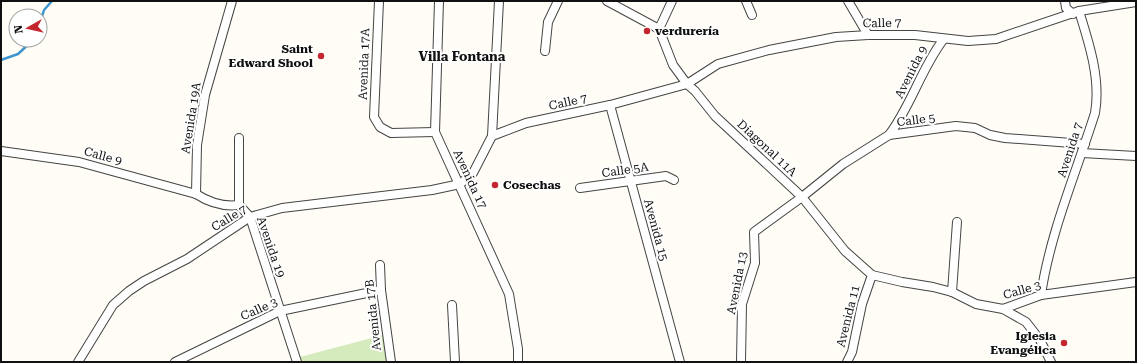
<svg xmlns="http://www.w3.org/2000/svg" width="1137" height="363" viewBox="0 0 1137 363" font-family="'Roboto Serif',serif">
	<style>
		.green { fill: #d5ebbd }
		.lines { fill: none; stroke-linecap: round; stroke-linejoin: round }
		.stream { stroke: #3f96cf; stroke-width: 2.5 }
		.minor-casing { stroke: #444; stroke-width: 10 }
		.minor { stroke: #fff; stroke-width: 8 }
		.poi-dot { fill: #c4262e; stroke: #fff; stroke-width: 1.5 }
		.labels { text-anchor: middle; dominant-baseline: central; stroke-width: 4; stroke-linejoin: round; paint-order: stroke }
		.street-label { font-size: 12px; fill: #111; stroke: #fff }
		.poi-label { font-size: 12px; font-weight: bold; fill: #111; stroke: #fff; text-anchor: start }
		.neighbourhood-label { font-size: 13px; font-weight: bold; fill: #111; stroke: #fff }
	</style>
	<rect width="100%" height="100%" fill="#fffdf5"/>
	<path class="green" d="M 387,334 L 391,362 L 297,362 L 296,358 Z"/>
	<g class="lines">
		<g class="stream">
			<path d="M 40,23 L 44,10 L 52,1"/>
			<path d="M 1,60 L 18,54 L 33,40"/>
		</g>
		<defs>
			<g id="minor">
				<path d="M 379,1 L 374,117 L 380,127 L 391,133 L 435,132"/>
				<path d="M 439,1 L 435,132 L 509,294 L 518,349 L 518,362"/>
				<path d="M 607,1 L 659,29"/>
				<path d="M 746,1 L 752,15"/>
				<path d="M 848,1 L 868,35"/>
				<path d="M 1065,1 L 1066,8 L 1073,14"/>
				<path d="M 659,29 L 673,65 L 687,84 L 695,91 L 715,116 L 802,197 L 845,251 L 872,275 L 902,282 L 933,287 L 952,292 L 976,304 L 1003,309 L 1041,295 L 1136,282"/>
				<path d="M 659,29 L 672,1"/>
				<path d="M 545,51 L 548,22 L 558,1"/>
				<path d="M 610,105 L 680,362"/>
				<path d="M 889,135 C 911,106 921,69 943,40"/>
				<path d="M 492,136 L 499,1"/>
				<path d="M 239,138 L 239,205 L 250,217 L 297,362"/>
				<path d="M 1,151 L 79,162 L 196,194 C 210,203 223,207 239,205"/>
				<path d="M 1082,153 L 1136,156"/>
				<path d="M 580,188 L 666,176 L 674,180"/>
				<path d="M 196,194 L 197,145 L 205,95 L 232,1"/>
				<path d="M 380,265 L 381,290 L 391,362"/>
				<path d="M 952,292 L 957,222"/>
				<path d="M 1041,295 C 1050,233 1076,173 1095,113 C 1101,79 1089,43 1079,11"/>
				<path d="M 452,305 L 455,362"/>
				<path d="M 1003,309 L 1026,322 L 1040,340 L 1051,362"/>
				<path d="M 78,362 L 113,305 L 129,291 L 144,281 L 187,259 L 250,217 L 282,208 L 432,190 L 460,184 L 473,173 L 492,136 L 526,123 L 610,105 L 687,84 L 718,64 L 769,50 L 836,37 L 868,35 L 915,35 L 968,41 L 996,39 L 1079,11 L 1136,2"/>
				<path d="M 175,362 L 280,311 L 381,290"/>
				<path d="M 741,362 L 742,304 L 755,263 L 754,232 L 802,197 L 843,164 L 889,135 L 956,126 L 975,128 L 990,135 L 1005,138 L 1085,144"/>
				<path d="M 847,362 L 852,352 L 862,304 L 872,275"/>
			</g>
		</defs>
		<use href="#minor" class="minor-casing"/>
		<use href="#minor" class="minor"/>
	</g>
	<g class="poi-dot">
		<circle cx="647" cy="31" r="4"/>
		<circle cx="321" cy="56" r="4"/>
		<circle cx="495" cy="185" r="4"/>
		<circle cx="1064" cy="343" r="4"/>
	</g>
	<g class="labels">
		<g class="street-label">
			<text transform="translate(882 23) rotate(-1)">Calle 7</text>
			<text transform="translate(364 64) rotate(-88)">Avenida 17A</text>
			<text transform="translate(911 72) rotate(-63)">Avenida 9</text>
			<text transform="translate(568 102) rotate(-12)">Calle 7</text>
			<text transform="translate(191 118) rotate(-81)">Avenida 19A</text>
			<text transform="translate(916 120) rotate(-7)">Calle 5</text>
			<text transform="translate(767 148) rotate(43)">Diagonal 11A</text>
			<text transform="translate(1070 150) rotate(-72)">Avenida 7</text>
			<text transform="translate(103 156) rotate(15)">Calle 9</text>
			<text transform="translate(625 170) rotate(-8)">Calle 5A</text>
			<text transform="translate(470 179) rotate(65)">Avenida 17</text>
			<text transform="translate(229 218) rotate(-31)">Calle 7</text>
			<text transform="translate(656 230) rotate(75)">Avenida 15</text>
			<text transform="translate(271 247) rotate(71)">Avenida 19</text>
			<text transform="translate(737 283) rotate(-79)">Avenida 13</text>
			<text transform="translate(1022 290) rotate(-16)">Calle 3</text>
			<text transform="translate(259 309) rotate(-24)">Calle 3</text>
			<text transform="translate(373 315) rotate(-96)">Avenida 17B</text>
			<text transform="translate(848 316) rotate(-76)">Avenida 11</text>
		</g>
		<g class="poi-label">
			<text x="655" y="31">verdurería</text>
			<text x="313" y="49" text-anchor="end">Saint<tspan x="313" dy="14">Edward Shool</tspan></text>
			<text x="503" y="185">Cosechas</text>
			<text x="1056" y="336" text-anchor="end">Iglesia<tspan x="1056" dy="14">Evangélica</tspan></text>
		</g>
		<g class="neighbourhood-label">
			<text x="462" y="56">Villa Fontana</text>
		</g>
	</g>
	<rect width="1137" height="363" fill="none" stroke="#111111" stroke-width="4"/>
	<g transform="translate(28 28) rotate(262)"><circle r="19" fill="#ffffff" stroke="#a0a0a0"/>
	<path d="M0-3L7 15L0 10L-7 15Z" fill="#c4262e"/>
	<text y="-6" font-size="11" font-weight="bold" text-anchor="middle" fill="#111111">N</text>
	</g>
</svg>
